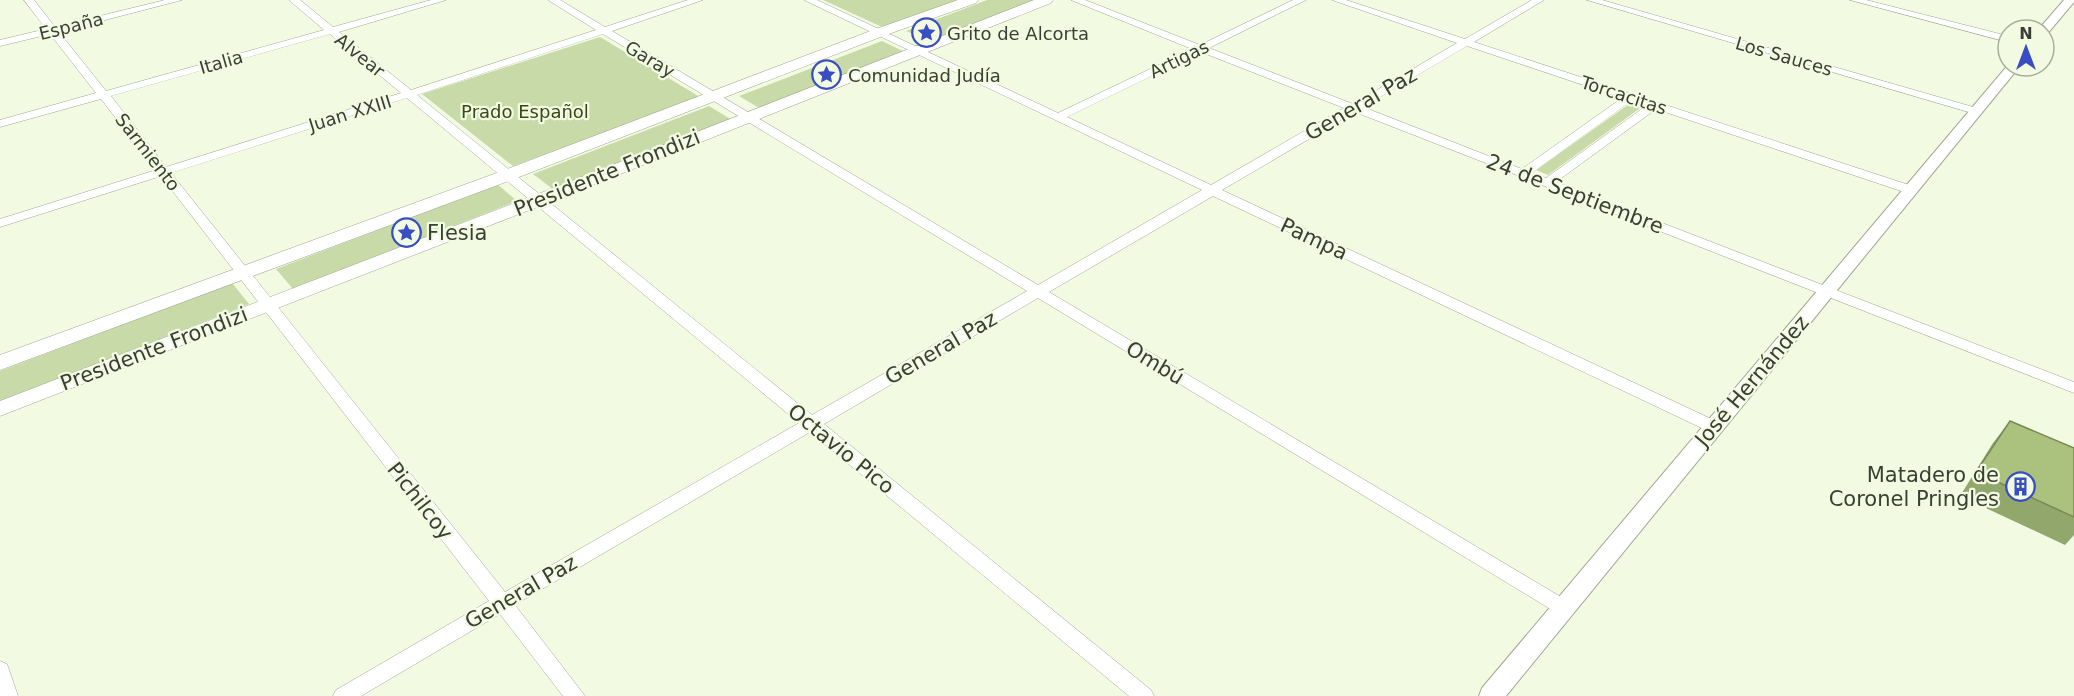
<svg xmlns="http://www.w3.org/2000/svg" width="2074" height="696" viewBox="0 0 2074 696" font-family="'DejaVu Sans',sans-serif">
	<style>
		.green { fill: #c7daa7 }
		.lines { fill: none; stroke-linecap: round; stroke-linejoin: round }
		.minor-casing { stroke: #9fa790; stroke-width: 1 }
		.tertiary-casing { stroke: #9fa790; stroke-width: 2 }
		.secondary-casing { stroke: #9fa790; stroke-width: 1 }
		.minor { fill: #fff; fill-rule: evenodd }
		.tertiary { fill: #fff; fill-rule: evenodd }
		.secondary { fill: #fff; fill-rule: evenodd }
		.wall { fill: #92a76c }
		.building { fill: #aac27d; stroke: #778858; stroke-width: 1.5 }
		.labels { text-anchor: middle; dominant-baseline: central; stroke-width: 4.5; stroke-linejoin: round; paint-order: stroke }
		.far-street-label { font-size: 18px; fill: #3a3e34; stroke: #f2fbe2 }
		.far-poi-label { font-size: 18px; fill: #3a3e34; stroke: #f2fbe2; text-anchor: start }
		.far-park-label { font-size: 18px; fill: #384715; stroke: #f2fbe2 }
		.street-label { font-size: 21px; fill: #3a3e34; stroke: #f2fbe2 }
		.poi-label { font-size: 21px; fill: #3a3e34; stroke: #f2fbe2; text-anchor: start }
	</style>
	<rect width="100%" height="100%" fill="#f2fbe2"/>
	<g class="green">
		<path d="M 823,0 L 957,0 L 882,27 Z"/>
		<path d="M 987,0 L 1034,0 L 930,41 L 906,31 Z"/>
		<path d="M 600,37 L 700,97 L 513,166 L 422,94 Z"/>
		<path d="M 882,41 L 905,52 L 761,109 L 739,96 Z"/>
		<path d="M 1632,102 L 1643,106 L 1548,175 L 1536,170 Z"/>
		<path d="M 709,106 L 732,120 L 554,190 L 533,174 Z"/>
		<path d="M 497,184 L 517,201 L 293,289 L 276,269 Z"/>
		<path d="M 232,283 L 249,304 L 0,402 L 0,371 Z"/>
	</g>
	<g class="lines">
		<defs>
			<g id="minor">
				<path d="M 24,0 L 34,0 L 55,27 L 165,0 L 182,0 L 59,32 L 106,91 L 324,30 L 289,0 L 300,0 L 333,27 L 431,0 L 446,0 L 339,32 L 411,90 L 596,30 L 548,0 L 560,0 L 605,27 L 688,0 L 703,0 L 612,31 L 1038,285 L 1202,190 L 804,0 L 817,0 L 1058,113 L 1192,49 L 1071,0 L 1085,0 L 1200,45 L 1293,0 L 1306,0 L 1209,48 L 1353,104 L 1457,43 L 1332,0 L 1346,0 L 1465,39 L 1532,0 L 1544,0 L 1474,42 L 1915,187 L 1917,190 L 1915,193 L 1907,193 L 1656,109 L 1556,182 L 2074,382 L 2074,393 L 1355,112 L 1222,190 L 1720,423 L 1722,427 L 1720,431 L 1708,431 L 1213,196 L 1049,292 L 1571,603 L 1574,608 L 1571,613 L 1564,616 L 1557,613 L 1038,298 L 824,424 L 1151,690 L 1154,696 L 1129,696 L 810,432 L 515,605 L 585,696 L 563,696 L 500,614 L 361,696 L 333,696 L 336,690 L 489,601 L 161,176 L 0,227 L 0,219 L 156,170 L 101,99 L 0,127 L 0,120 L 96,93 L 50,34 L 0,46 L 0,40 L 46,29 ZM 330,34 L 401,93 L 166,167 L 111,96 ZM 603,34 L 1027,291 L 812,415 L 417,95 ZM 1467,46 L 1622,98 L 1522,169 L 1363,107 ZM 1201,52 L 1344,108 L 1211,185 L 1067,117 ZM 407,98 L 799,423 L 505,592 L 171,173 ZM 1631,101 L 1646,106 L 1546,178 L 1532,173 Z"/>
				<path d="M 1587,0 L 1602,0 L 1980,109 L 1982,111 L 1980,113 L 1972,113 Z"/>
				<path d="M 1850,0 L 1866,0 L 2008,36 L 2008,42 Z"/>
				<path d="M 0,661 L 7,664 L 18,696 L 0,696 Z"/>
			</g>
			<g id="tertiary">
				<path d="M 2064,0 L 2074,0 L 2074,2 L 2048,33 L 2044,34 L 2044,30 L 2038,30 Z"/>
				<path d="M 2008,65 L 2020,66 L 1506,696 L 1479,696 L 1482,688 Z"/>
			</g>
			<g id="secondary">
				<path d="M 958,0 L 978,0 L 976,3 L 883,36 L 514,179 L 0,370 L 0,355 L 502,171 L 873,30 Z"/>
				<path d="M 1034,0 L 1053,0 L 1051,3 L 545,204 L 0,416 L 0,401 L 533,196 Z"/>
			</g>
		</defs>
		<use href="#minor" class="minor-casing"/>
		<use href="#tertiary" class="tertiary-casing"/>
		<use href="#secondary" class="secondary-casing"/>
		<use href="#minor" class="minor"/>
		<use href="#tertiary" class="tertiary"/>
		<use href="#secondary" class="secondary"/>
	</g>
	<path class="wall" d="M 2010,421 L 2074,448 L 2074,535 L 2065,545 L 1960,496 L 1993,443 Z"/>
	<path class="building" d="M 2010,421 L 2074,448 L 2074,517 L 1976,472 Z"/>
	<defs>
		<symbol id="sight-ring" viewBox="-11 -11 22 22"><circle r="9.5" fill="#f2fbe2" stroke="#394ec0" stroke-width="1.5"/><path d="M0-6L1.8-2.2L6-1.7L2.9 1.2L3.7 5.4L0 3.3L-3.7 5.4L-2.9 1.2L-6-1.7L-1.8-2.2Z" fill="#394ec0"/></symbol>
		<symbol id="building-ring" viewBox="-11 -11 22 22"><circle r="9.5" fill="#f2fbe2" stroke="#394ec0" stroke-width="1.5"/><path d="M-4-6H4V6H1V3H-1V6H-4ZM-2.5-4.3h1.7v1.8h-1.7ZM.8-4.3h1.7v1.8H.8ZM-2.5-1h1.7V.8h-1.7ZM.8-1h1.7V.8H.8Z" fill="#394ec0"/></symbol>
	</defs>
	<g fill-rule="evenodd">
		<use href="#sight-ring" x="910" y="16" width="33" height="33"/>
		<use href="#sight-ring" x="810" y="58" width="33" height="33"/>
		<use href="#sight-ring" x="390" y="216" width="33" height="33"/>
		<use href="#building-ring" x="2004" y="470" width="33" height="33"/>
	</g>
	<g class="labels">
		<g class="far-street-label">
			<text transform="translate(71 26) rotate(-14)">España</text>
			<text transform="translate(360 55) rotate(39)">Alvear</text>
			<text transform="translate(1784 56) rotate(16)">Los Sauces</text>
			<text transform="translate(650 59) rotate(31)">Garay</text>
			<text transform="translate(1179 59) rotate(-26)">Artigas</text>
			<text transform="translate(221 62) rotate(-16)">Italia</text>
			<text transform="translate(1624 95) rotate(18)">Torcacitas</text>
			<text transform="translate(350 113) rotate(-17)">Juan XXIII</text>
			<text transform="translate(148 152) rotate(52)">Sarmiento</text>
		</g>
		<g class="far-poi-label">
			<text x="947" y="33">Grito de Alcorta</text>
			<text x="848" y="75">Comunidad Judía</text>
		</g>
		<g class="far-park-label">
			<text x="525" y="111">Prado Español</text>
		</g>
		<g class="street-label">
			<text transform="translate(1361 104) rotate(-30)">General Paz</text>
			<text transform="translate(607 173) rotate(-22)">Presidente Frondizi</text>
			<text transform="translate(1575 194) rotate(21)">24 de Septiembre</text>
			<text transform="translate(1314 239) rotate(25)">Pampa</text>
			<text transform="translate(941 348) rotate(-30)">General Paz</text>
			<text transform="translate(154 349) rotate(-21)">Presidente Frondizi</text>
			<text transform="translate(1155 363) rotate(31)">Ombú</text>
			<text transform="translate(1752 381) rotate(-50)">José Hernández</text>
			<text transform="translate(841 449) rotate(39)">Octavio Pico</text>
			<text transform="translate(420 501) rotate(52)">Pichilcoy</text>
			<text transform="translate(521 592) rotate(-30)">General Paz</text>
		</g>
		<g class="poi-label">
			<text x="427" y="233">Flesia</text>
			<text x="1999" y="475" text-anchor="end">Matadero de<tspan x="1999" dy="24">Coronel Pringles</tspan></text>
		</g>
	</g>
	<g transform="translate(2026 48)"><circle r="28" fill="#f2fbe2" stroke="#a8af9c" stroke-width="1.5"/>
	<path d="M0-4.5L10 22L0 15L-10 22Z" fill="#394ec0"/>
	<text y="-9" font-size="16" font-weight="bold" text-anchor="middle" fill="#3a3e34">N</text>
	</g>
</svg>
